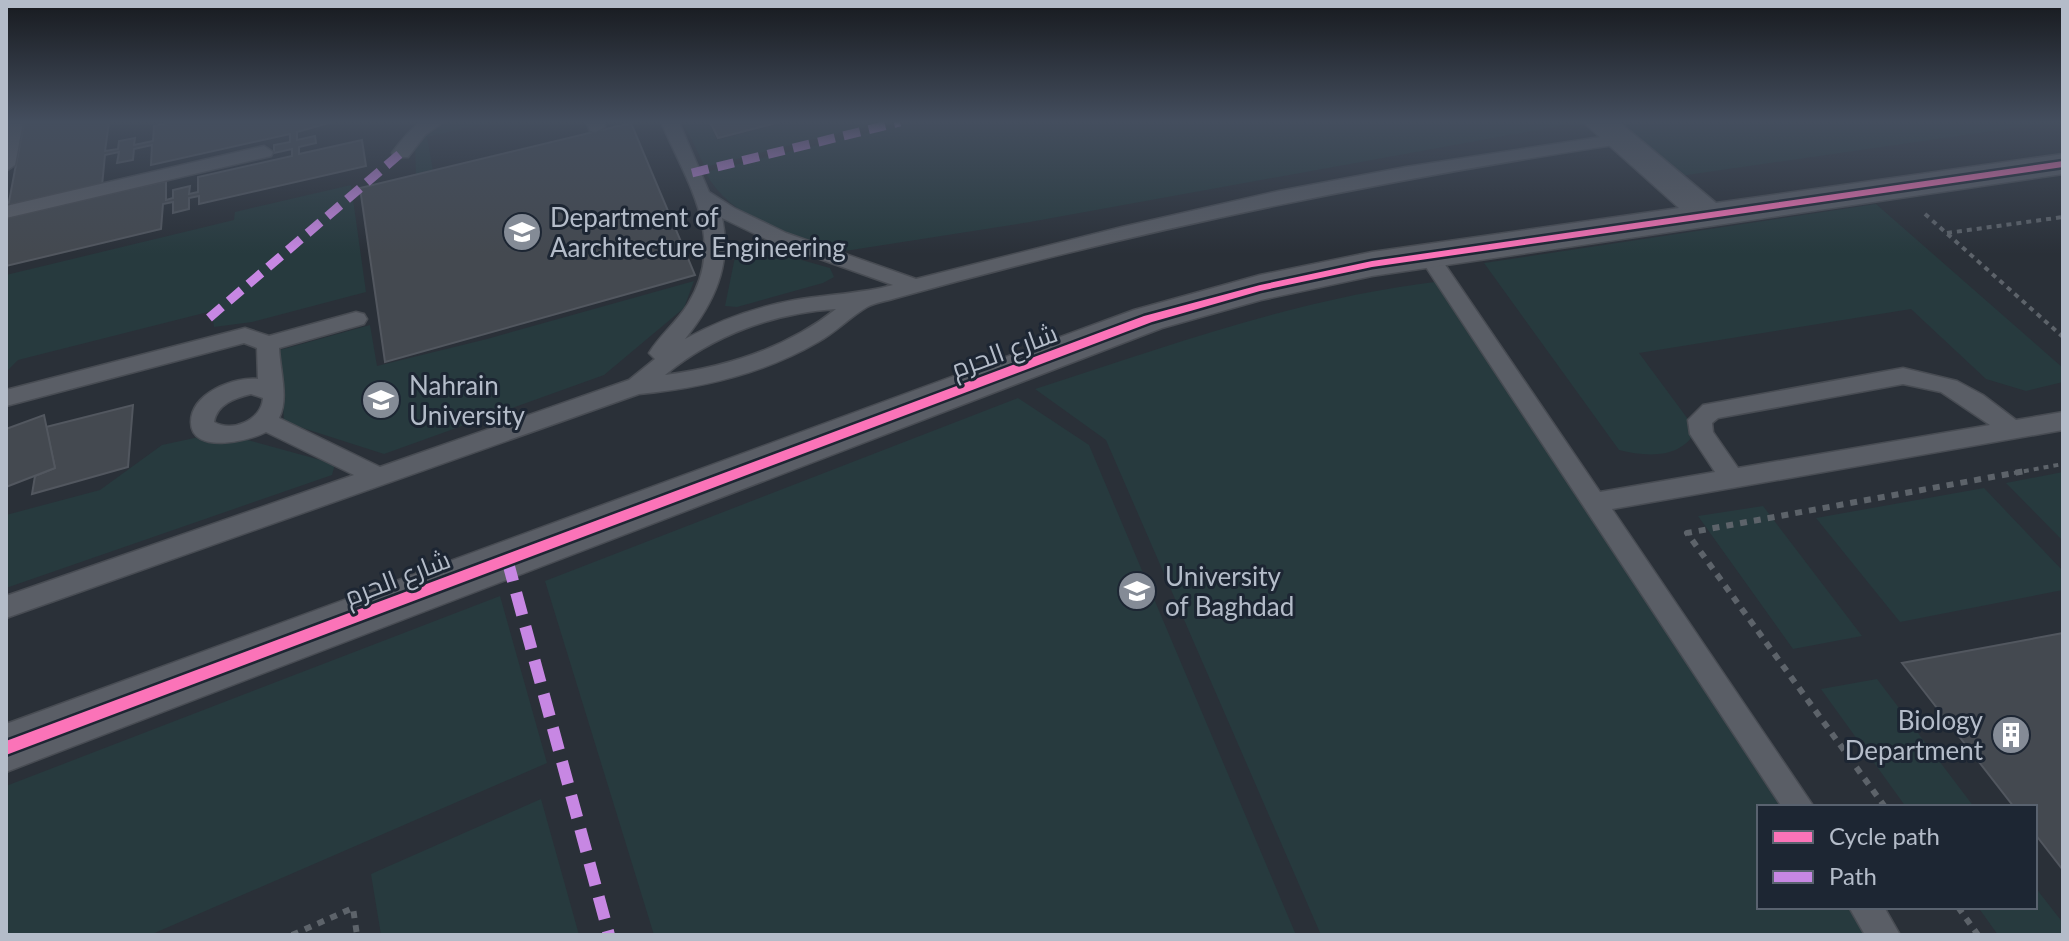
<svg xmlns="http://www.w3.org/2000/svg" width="2069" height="941" viewBox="0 0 2069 941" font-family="Lato,Cairo,sans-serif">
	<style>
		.green { fill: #273a3e }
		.building { fill: #444950; stroke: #52575f; stroke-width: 2 }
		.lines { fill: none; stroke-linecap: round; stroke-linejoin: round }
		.service-casing { stroke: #484c53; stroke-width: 3 }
		.tertiary-casing { stroke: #484c53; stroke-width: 3 }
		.path-far1 { stroke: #5d636a; stroke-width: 4; stroke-dasharray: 5 5; stroke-linecap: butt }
		.path { stroke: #5d636a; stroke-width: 6; stroke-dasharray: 7 7; stroke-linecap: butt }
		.service { fill: #5a5e66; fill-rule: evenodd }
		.tertiary { fill: #5a5e66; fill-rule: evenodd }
		.quiet-far1 { stroke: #c787e3; stroke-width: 9; stroke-dasharray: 17 9; stroke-linecap: butt }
		.quiet { stroke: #c787e3; stroke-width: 12; stroke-dasharray: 23 12; stroke-linecap: butt }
		.cycleway-casing { stroke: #1d2633; stroke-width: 5 }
		.cycleway { fill: #fb73b8; fill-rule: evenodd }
		.labels { text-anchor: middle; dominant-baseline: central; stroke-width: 6; stroke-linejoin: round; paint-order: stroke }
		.poi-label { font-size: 26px; fill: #b4bcc9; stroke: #1d2633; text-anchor: start }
		.street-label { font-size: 26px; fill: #b4bcc9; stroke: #1d2633 }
	</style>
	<rect width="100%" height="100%" fill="#2a3038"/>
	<g class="green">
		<path d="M 451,122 L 491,122 L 427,137 L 433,171 L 416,175 L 415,143 L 426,132 Z"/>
		<path d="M 683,122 L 708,122 L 717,140 L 788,122 L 882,122 L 705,167 Z"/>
		<path d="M 913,122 L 1563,122 L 1565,125 L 1030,222 L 845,251 C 795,241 730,219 705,172 Z"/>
		<path d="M 1617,122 L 2055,122 L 1680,176 Z"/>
		<path d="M 351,185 L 366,292 L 252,322 L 214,327 L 212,311 L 18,360 L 6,372 L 6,275 L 234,220 L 235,212 Z"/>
		<path d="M 1876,204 L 2063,368 L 2063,382 L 2026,391 L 1986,379 L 1911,309 L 1639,353 L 1696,430 C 1682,459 1647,457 1619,450 L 1484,263 Z"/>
		<path d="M 744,247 L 759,248 L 830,268 L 834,277 L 823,283 L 737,307 L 725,306 L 735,257 Z"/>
		<path d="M 694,281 L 684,308 L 604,375 L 384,454 L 284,422 L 280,350 L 370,325 L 377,366 L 487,339 Z"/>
		<path d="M 1442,281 L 1787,807 L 1759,807 L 1759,907 L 1853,907 L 1871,935 L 1321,935 L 1106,440 L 1035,389 C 1171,345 1298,298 1442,281 Z"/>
		<path d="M 1018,398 L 1089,445 L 1296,935 L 654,935 L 545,581 Z"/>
		<path d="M 199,437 L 237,437 L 335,464 L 332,475 L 6,588 L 6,515 L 100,490 L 162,445 Z"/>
		<path d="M 2063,472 L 2063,541 L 2006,483 Z"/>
		<path d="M 1984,488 L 2063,571 L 2063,590 L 1900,622 L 1816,518 Z"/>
		<path d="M 1763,506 L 1862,636 L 1793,649 L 1698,516 Z"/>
		<path d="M 500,596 L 547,763 L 150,935 L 6,935 L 6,786 Z"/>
		<path d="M 1877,679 L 1974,807 L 1906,807 L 1821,689 Z"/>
		<path d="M 541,799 L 579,935 L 381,935 L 371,874 Z"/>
		<path d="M 2035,887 L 2063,923 L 2063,935 L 1998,935 L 1978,907 L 2035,907 Z"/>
	</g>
	<g class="building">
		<path d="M 24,122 L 109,122 L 105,151 L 118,149 L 119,141 L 135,138 L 134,145 L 153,141 L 154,126 L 170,122 L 332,122 L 297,132 L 297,140 L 315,136 L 316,143 L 299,147 L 299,154 L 362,140 L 366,166 L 199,204 L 199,196 L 189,198 L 189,209 L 173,213 L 173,202 L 163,204 L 161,229 L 6,266 L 6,217 L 166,181 L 166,200 L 173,198 L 173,190 L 190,186 L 189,194 L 198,192 L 198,177 L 292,156 L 292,149 L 274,153 L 274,145 L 290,142 L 290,134 L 151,165 L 152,145 L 134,149 L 133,160 L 117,163 L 119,152 L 105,155 L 102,186 L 8,207 Z"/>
		<path d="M 710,122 L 780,122 L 718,138 Z"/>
		<path d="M 631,123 L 695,275 L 385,362 L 360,188 Z"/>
		<path d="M 133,405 L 128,467 L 32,494 L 35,476 L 55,468 L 46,427 Z"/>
		<path d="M 44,415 L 55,468 L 6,487 L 6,429 Z"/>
		<path d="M 2063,633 L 2063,870 L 2035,834 L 2035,807 L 2014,807 L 1902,663 Z"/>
	</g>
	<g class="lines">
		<defs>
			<g id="service">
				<path d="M 6,122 L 23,122 L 15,165 L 6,171 Z"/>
				<path d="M 421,122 L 443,122 L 425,135 L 408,157 L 394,157 L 392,153 C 400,142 409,130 421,122 Z"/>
				<path d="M 586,122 L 604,122 L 605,127 L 596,132 L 590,131 Z"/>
				<path d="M 661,122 L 679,122 L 709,192 L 734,208 L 786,233 L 916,279 L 1122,227 L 1279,191 L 1406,167 L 1620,134 L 1629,139 L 1620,144 C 1374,181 1136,231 896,298 C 887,301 876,302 867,307 C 850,317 836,332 818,342 C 763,374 701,388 639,394 L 6,618 L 6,596 L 354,475 L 266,432 C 249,441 191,455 191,422 C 191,393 235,376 258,379 L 257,348 L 244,343 L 6,406 L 6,390 L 245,328 L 269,336 L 356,312 L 364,314 L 367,319 L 364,324 L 279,348 C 280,371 289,399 279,418 L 380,467 L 629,380 L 655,359 L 649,353 C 660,335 677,322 688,304 C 728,239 687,183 661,122 ZM 722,218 L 772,242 L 893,285 C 861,294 829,294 795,300 C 756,307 720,320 685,339 C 714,303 732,265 722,218 ZM 836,309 C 787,348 726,367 665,375 C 713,335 774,313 836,309 ZM 251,394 L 263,398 C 262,420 232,433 214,422 C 217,404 235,398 251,394 Z"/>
				<path d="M 264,146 L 273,152 L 271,156 L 6,218 L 6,206 Z"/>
				<path d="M 1428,248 L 1435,250 L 1600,492 L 1715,472 L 1690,434 L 1688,420 L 1703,405 L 1903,368 L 1957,381 L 1983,395 L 2016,420 L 2063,412 L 2063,430 L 1612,509 L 1814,807 L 1782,807 L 1418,255 ZM 1903,384 L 1941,392 L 1990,425 L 1738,468 L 1713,432 L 1712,423 L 1718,418 Z"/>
				<path d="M 1849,907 L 1884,907 L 1900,935 L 1865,935 Z"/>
			</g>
			<path id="tertiary" d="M 1583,122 L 1619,122 L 1716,203 L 2063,154 L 2063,174 L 1372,276 L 1261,300 L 1162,328 L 6,772 L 6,724 L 1134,310 L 1260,275 L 1372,252 L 1679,208 Z"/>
		</defs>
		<use href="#service" class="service-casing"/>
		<use href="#tertiary" class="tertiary-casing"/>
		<g class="path-far1">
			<path d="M 1925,214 L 2063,337"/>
			<path d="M 1947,233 L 2063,217"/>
			<path d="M 2014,473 L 2063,464"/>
		</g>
		<g class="path">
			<path d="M 1885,807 L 1687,533 L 2025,471"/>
			<path d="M 1958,907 L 1978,935"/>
			<path d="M 292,935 L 353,908 L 357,935"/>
		</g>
		<use href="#service" class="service"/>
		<use href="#tertiary" class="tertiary"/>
		<g class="quiet-far1">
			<path d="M 692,173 L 900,122"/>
			<path d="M 209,318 L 401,153"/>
		</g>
		<path class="quiet" d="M 507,559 L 609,935"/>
		<defs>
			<path id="cycleway" d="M 2063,161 L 2063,167 L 1372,267 L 1260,291 L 1152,322 L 6,755 L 6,741 L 1144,316 L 1260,285 L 1372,261 Z"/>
		</defs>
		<use href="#cycleway" class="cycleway-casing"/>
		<use href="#cycleway" class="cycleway"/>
	</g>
	<linearGradient id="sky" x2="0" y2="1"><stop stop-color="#171a1f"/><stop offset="0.48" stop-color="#444e5e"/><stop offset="1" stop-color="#444e5e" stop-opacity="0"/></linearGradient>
	<rect width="2069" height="254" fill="url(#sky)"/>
	<defs>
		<symbol id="university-disc" viewBox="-11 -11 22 22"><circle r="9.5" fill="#848b96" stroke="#1d2633"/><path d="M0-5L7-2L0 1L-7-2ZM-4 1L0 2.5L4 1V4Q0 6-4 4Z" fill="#fff"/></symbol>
		<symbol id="building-disc" viewBox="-11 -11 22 22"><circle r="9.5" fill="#848b96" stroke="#1d2633"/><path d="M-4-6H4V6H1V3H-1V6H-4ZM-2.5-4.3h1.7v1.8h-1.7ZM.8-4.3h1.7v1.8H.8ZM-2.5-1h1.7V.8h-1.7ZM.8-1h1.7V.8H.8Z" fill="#fff"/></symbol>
	</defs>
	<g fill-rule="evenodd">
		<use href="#university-disc" x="500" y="210" width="44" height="44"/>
		<use href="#university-disc" x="359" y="378" width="44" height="44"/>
		<use href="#university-disc" x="1115" y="569" width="44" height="44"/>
		<use href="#building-disc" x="1989" y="713" width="44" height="44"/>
	</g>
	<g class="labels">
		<g class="poi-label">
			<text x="550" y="217">Department of<tspan x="550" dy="30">Aarchitecture Engineering</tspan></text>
			<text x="409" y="385">Nahrain<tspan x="409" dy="30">University</tspan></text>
			<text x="1165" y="576">University<tspan x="1165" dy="30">of Baghdad</tspan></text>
			<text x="1983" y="720" text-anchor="end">Biology<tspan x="1983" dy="30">Department</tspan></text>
		</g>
		<g class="street-label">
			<text transform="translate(1004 350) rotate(-20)">شارع الحرم</text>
			<text transform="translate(397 577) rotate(-21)">شارع الحرم</text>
		</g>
	</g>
	<rect width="2069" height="941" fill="none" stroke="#b4bcc9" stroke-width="16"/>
	<rect x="1757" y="805" width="280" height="104" fill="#1d2633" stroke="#59626f" stroke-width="2"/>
	<rect x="1773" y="831" width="40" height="12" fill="#fb73b8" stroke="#59626f" stroke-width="2"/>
	<text x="1829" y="845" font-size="24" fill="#b4bcc9">Cycle path</text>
	<rect x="1773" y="871" width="40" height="12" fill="#c787e3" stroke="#59626f" stroke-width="2"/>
	<text x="1829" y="885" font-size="24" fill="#b4bcc9">Path</text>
</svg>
